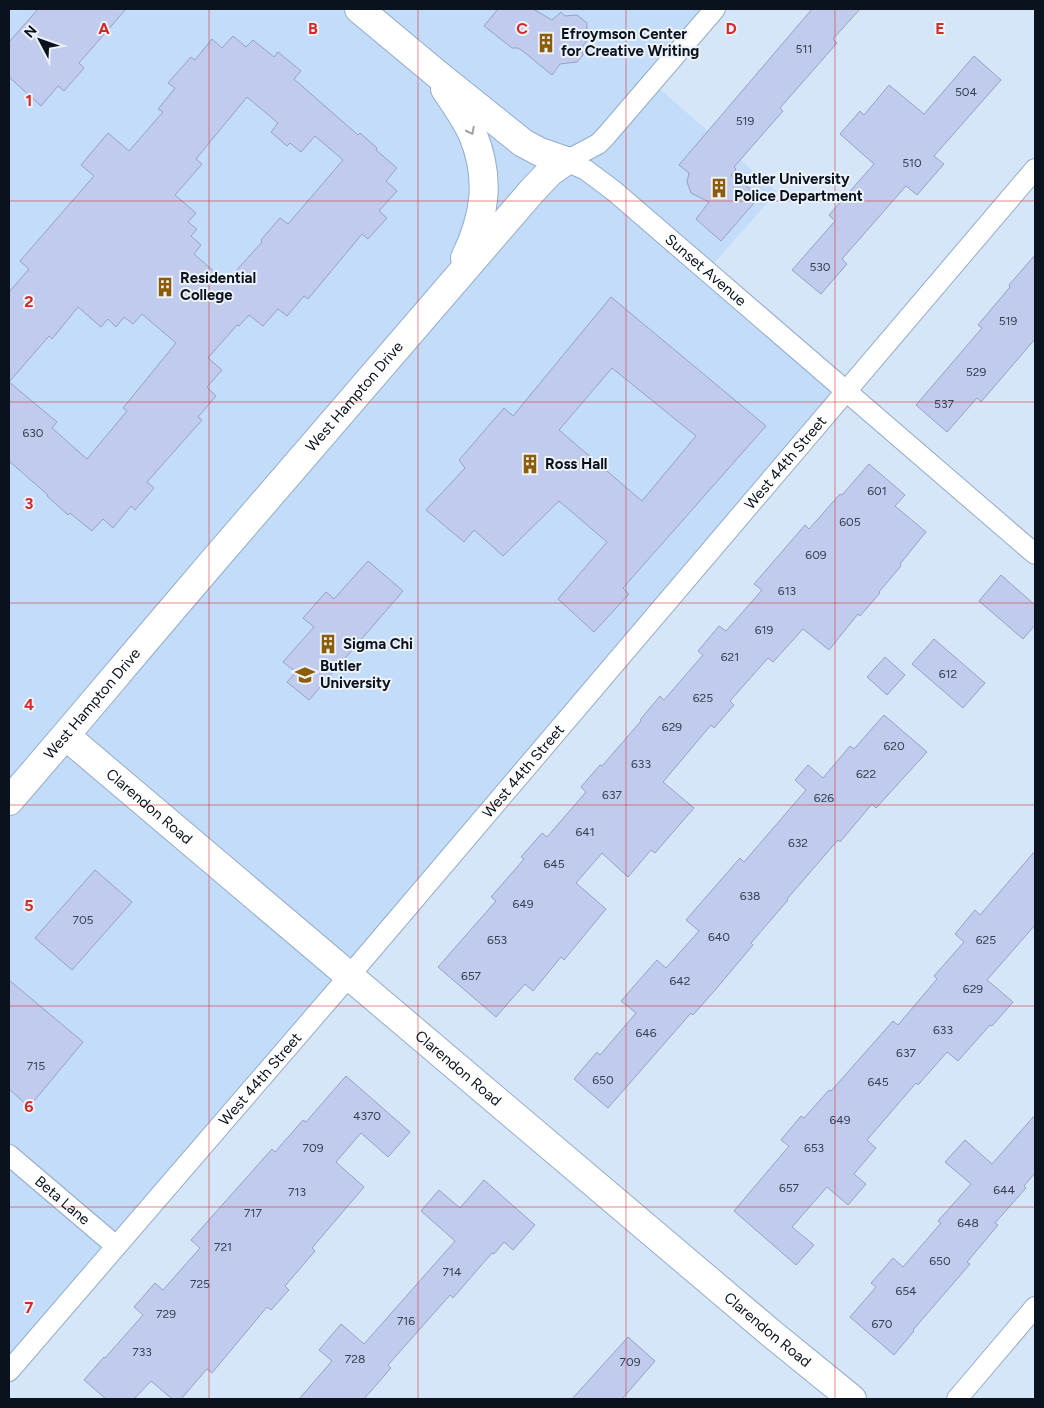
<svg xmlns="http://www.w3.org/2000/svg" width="1044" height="1408" viewBox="0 0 1044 1408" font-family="Figtree,sans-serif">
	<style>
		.built { fill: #c3dcf9 }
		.building { fill: #c0cbee; stroke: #97a1c3; fill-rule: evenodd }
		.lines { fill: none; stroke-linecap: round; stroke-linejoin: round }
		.street-casing { stroke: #93acc9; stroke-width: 22 }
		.secondary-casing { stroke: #93acc9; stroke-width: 30 }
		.street { stroke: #fff; stroke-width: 20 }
		.secondary { stroke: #fff; stroke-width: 28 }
		.oneway { stroke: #9da0a5 }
		.grid { fill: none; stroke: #d62828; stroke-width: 1; stroke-opacity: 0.55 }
		.labels { text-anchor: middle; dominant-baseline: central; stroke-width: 4; stroke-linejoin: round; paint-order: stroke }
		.number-label { font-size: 12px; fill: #374051 }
		.poi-label { font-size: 15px; font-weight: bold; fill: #09121d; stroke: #edf2f8; text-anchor: start }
		.street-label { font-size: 15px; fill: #09121d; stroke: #edf2f8 }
		.grid-label { font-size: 16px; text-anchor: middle; font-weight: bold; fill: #d62828; stroke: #edf2f8; stroke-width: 4; stroke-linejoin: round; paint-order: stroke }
	</style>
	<rect width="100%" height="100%" fill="#d6e6f9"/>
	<path class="built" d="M 9,9 L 696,9 L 703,15 L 652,82 L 777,192 L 706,272 L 848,392 L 9,1364 Z"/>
	<g class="building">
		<path d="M 38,9 L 126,9 L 79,63 L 84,68 L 64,91 L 58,86 L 41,106 L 9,77 L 9,42 Z"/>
		<path d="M 498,9 L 533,9 L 552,20 L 561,12 L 565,16 L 577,15 L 587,23 L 587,34 L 589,38 L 582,47 L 583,55 L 577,62 L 560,64 L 552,75 L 524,52 L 518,48 L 512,48 L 484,26 Z"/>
		<path d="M 812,9 L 860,9 L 833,39 L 837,43 L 780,108 L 783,111 L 734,167 L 736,169 L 731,175 L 760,196 L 721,241 L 696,219 L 709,202 L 691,193 L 687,182 L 689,173 L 679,165 Z"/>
		<path d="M 233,36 L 246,47 L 253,40 L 274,57 L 278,52 L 301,71 L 294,79 L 358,135 L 360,133 L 377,148 L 376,150 L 397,168 L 386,181 L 397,191 L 379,211 L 387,218 L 368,239 L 362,234 L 308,299 L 304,296 L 287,316 L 278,309 L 263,326 L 249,315 L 239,326 L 237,325 L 208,358 L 222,370 L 207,387 L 216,396 L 198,417 L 202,420 L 147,482 L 154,488 L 135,510 L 131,506 L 113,528 L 103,519 L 92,531 L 70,513 L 68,515 L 47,496 L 48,495 L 9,461 L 9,292 L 29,269 L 20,261 L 94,176 L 81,165 L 108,133 L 129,151 L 163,112 L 158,109 L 175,88 L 168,83 L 191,57 L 195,60 L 212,39 L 222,48 ZM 247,97 L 278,123 L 271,132 L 287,146 L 290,143 L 301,152 L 315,136 L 343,160 L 288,224 L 280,218 L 261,240 L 262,242 L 226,282 L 194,254 L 201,245 L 191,236 L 197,229 L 188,222 L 196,213 L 175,195 L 202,164 L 196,159 ZM 78,307 L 101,327 L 108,319 L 116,327 L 124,317 L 133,324 L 142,314 L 176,343 L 123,408 L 127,411 L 87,459 L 52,428 L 57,422 L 9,382 L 49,336 L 52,339 Z"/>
		<path d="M 974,56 L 1001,80 L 934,156 L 944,164 L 917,195 L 906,186 L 842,259 L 847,264 L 821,294 L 792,270 L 835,221 L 829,215 L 874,164 L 840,134 L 860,111 L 864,115 L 889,85 L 924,114 Z"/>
		<path d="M 1035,255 L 1035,339 L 981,402 L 977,398 L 947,432 L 916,405 L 982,328 L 978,325 L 1010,287 L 1009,285 Z"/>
		<path d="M 611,297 L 766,426 L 623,588 L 629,594 L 594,632 L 558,599 L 607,542 L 559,501 L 503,556 L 474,530 L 464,542 L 426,510 L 465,468 L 459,460 L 504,408 L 513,416 ZM 612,368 L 696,436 L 642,501 L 559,430 Z"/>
		<path d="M 869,464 L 905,495 L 895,506 L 926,532 L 900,564 L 901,566 L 879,592 L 880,593 L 860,616 L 858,614 L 829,650 L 803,629 L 773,662 L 768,658 L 730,701 L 734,705 L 714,728 L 711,725 L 663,782 L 694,808 L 655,853 L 651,850 L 628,877 L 602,853 L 576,883 L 606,909 L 564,960 L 561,957 L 533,991 L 525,984 L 496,1017 L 438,967 L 496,901 L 491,897 L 524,859 L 521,857 L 542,833 L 547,837 L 586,792 L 581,787 L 600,765 L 602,766 L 641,721 L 640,720 L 660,696 L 664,700 L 703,655 L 698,651 L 719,626 L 726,631 L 762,590 L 754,584 L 805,525 L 809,529 L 840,494 L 842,495 Z"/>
		<path d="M 368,561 L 403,591 L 309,700 L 287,682 L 296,672 L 283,662 L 314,627 L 303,618 L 326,592 L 334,599 Z"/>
		<path d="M 1001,575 L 1035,605 L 1035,625 L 1023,639 L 979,601 Z"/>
		<path d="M 934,639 L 985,683 L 963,708 L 912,664 Z"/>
		<path d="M 885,657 L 905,675 L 887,695 L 867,677 Z"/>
		<path d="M 884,715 L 927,752 L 876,808 L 872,804 L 840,842 L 838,840 L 787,899 L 788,900 L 751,943 L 753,945 L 716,989 L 693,1015 L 691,1013 L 608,1108 L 574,1079 L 597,1052 L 600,1055 L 636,1013 L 621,1001 L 657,960 L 666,968 L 699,931 L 686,920 L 740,858 L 744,862 L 806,790 L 795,780 L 808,765 L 823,778 L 850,746 L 854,749 Z"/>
		<path d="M 1035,851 L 1035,925 L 987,980 L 1013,1002 L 992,1026 L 990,1025 L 958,1061 L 947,1052 L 918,1085 L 916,1083 L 867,1140 L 876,1148 L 854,1174 L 866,1184 L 848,1205 L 827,1187 L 792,1227 L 814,1245 L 796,1265 L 734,1211 L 789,1146 L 781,1140 L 801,1116 L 804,1118 L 829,1090 L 831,1091 L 893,1021 L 898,1025 L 937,979 L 934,976 L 964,942 L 955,934 L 975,910 L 980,915 Z"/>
		<path d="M 95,870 L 132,902 L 72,970 L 35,938 Z"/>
		<path d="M 9,980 L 83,1042 L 29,1107 L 9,1089 Z"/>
		<path d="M 346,1076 L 410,1132 L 388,1157 L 361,1133 L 336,1162 L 364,1187 L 312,1248 L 315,1251 L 285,1286 L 289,1290 L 271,1310 L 267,1307 L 212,1373 L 207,1369 L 181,1399 L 172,1399 L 151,1381 L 134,1399 L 106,1399 L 84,1380 L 104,1357 L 105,1358 L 143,1315 L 134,1307 L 155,1283 L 163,1290 L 200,1248 L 191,1240 L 272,1149 L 275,1152 L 303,1120 L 306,1122 Z"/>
		<path d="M 1035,1115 L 1035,1173 L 1024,1186 L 1026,1188 L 995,1223 L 998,1225 L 967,1262 L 970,1264 L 913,1330 L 914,1331 L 894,1355 L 850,1317 L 876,1287 L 871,1283 L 893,1258 L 903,1267 L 941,1223 L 938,1221 L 971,1184 L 945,1162 L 965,1140 L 992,1164 Z"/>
		<path d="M 484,1180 L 535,1225 L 513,1250 L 504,1242 L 494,1254 L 492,1253 L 453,1298 L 450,1295 L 388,1365 L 391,1368 L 364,1399 L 299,1399 L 332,1361 L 319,1350 L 341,1324 L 364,1344 L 455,1241 L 421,1211 L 439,1190 L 460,1208 Z"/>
		<path d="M 628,1337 L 655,1361 L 622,1399 L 572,1399 Z"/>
	</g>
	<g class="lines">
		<defs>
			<g id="street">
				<path id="s1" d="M 566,161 L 586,170 L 614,191 L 1035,554"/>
				<path d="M 566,161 L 598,144 L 605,137 L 715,9"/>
				<path id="s2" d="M 9,1155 L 116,1246"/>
				<path id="s3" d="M 9,1371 L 350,975 L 1035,169"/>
				<path d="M 957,1399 L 1035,1307"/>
			</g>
			<g id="secondary">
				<path d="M 359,9 L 437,74 L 523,143 L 540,152 L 566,161"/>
				<path d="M 445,89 C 455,104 466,119 473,135 C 491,179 485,217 465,258"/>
				<path id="s4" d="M 66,736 L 772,1334 L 852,1399"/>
				<path id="s5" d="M 9,801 C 69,732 127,662 187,592 C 301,458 416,325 532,191 L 550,172 L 566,161"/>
			</g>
		</defs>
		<use href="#street" class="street-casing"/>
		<use href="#secondary" class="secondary-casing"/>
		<use href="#street" class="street"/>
		<use href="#secondary" class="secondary"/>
	</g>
	<defs><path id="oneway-chevron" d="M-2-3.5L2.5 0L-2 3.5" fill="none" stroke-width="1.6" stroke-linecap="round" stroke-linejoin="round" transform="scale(1.25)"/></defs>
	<use class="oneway" href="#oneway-chevron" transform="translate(471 131) rotate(63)"/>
	<path class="grid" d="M 209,9 L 209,1399M 418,9 L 418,1399M 626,9 L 626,1399M 835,9 L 835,1399M 9,201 L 1035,201M 9,402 L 1035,402M 9,603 L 1035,603M 9,805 L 1035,805M 9,1006 L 1035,1006M 9,1207 L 1035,1207"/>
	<defs>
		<symbol id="building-bare" viewBox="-9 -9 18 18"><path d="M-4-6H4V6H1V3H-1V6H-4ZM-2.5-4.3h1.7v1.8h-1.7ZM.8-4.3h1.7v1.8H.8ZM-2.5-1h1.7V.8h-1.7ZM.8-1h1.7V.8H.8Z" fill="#8d5c06" stroke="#edf2f8" stroke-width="2.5" paint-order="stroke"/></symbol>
		<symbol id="university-bare" viewBox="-9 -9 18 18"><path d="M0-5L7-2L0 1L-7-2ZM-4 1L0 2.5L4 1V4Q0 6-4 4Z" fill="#8d5c06" stroke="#edf2f8" stroke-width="2.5" paint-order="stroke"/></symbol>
	</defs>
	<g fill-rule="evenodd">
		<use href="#building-bare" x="532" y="29" width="28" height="28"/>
		<use href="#building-bare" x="705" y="174" width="28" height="28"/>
		<use href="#building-bare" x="151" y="273" width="28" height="28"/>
		<use href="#building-bare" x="516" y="450" width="28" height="28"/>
		<use href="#building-bare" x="314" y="630" width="28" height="28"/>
		<use href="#university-bare" x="291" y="661" width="28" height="28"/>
	</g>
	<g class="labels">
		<g class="number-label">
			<text x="804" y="49">511</text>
			<text x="966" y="92">504</text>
			<text x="745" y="121">519</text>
			<text x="912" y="163">510</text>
			<text x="820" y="267">530</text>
			<text x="1008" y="321">519</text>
			<text x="976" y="372">529</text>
			<text x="944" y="404">537</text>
			<text x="33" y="433">630</text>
			<text x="877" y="491">601</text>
			<text x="850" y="522">605</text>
			<text x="816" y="555">609</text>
			<text x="787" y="591">613</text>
			<text x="764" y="630">619</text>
			<text x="730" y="657">621</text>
			<text x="948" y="674">612</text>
			<text x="703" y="698">625</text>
			<text x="672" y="727">629</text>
			<text x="894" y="746">620</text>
			<text x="641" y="764">633</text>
			<text x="866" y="774">622</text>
			<text x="612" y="795">637</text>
			<text x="824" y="798">626</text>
			<text x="585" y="832">641</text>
			<text x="798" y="843">632</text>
			<text x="554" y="864">645</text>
			<text x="750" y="896">638</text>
			<text x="523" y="904">649</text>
			<text x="83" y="920">705</text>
			<text x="719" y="937">640</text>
			<text x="497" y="940">653</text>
			<text x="986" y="940">625</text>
			<text x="471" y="976">657</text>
			<text x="680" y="981">642</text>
			<text x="973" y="989">629</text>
			<text x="943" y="1030">633</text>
			<text x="646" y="1033">646</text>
			<text x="906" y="1053">637</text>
			<text x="36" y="1066">715</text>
			<text x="603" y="1080">650</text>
			<text x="878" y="1082">645</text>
			<text x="367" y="1116">4370</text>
			<text x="840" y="1120">649</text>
			<text x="313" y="1148">709</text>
			<text x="814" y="1148">653</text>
			<text x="789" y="1188">657</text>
			<text x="1004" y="1190">644</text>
			<text x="297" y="1192">713</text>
			<text x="253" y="1213">717</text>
			<text x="968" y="1223">648</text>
			<text x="223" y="1247">721</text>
			<text x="940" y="1261">650</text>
			<text x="452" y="1272">714</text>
			<text x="200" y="1284">725</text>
			<text x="906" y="1291">654</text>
			<text x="166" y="1314">729</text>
			<text x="406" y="1321">716</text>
			<text x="882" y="1324">670</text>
			<text x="142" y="1352">733</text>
			<text x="355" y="1359">728</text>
			<text x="630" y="1362">709</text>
		</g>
		<g class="poi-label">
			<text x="561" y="34">Efroymson Center<tspan x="561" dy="17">for Creative Writing</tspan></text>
			<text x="734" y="179">Butler University<tspan x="734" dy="17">Police Department</tspan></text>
			<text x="180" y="278">Residential<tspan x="180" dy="17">College</tspan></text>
			<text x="545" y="464">Ross Hall</text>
			<text x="343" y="644">Sigma Chi</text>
			<text x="320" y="666">Butler<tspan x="320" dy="17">University</tspan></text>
		</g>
		<g class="street-label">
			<text stroke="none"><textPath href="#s1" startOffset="178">Sunset Avenue</textPath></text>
			<text stroke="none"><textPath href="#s5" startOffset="532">West Hampton Drive</textPath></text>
			<text stroke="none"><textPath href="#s3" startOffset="1195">West 44th Street</textPath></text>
			<text stroke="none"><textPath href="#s5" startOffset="128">West Hampton Drive</textPath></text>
			<text stroke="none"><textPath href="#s3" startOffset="790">West 44th Street</textPath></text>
			<text stroke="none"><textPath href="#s4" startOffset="109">Clarendon Road</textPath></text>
			<text stroke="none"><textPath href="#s4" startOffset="514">Clarendon Road</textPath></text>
			<text stroke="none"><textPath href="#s3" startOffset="385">West 44th Street</textPath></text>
			<text stroke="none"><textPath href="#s2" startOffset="70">Beta Lane</textPath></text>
			<text stroke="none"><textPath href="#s4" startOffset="919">Clarendon Road</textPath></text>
		</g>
	</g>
	<g class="grid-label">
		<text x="104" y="34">A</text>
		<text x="313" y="34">B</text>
		<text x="522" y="34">C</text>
		<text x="731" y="34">D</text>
		<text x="940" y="34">E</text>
		<text x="29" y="106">1</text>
		<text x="29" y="307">2</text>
		<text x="29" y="509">3</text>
		<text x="29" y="710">4</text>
		<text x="29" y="911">5</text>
		<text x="29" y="1112">6</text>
		<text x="29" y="1313">7</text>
	</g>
	<rect width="1044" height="1408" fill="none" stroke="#09121d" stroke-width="20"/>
	<g transform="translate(40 40) rotate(311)" stroke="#edf2f8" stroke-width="4" paint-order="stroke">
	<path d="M0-4L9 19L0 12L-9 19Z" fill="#09121d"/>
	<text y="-8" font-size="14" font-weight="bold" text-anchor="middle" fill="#09121d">N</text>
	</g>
</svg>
